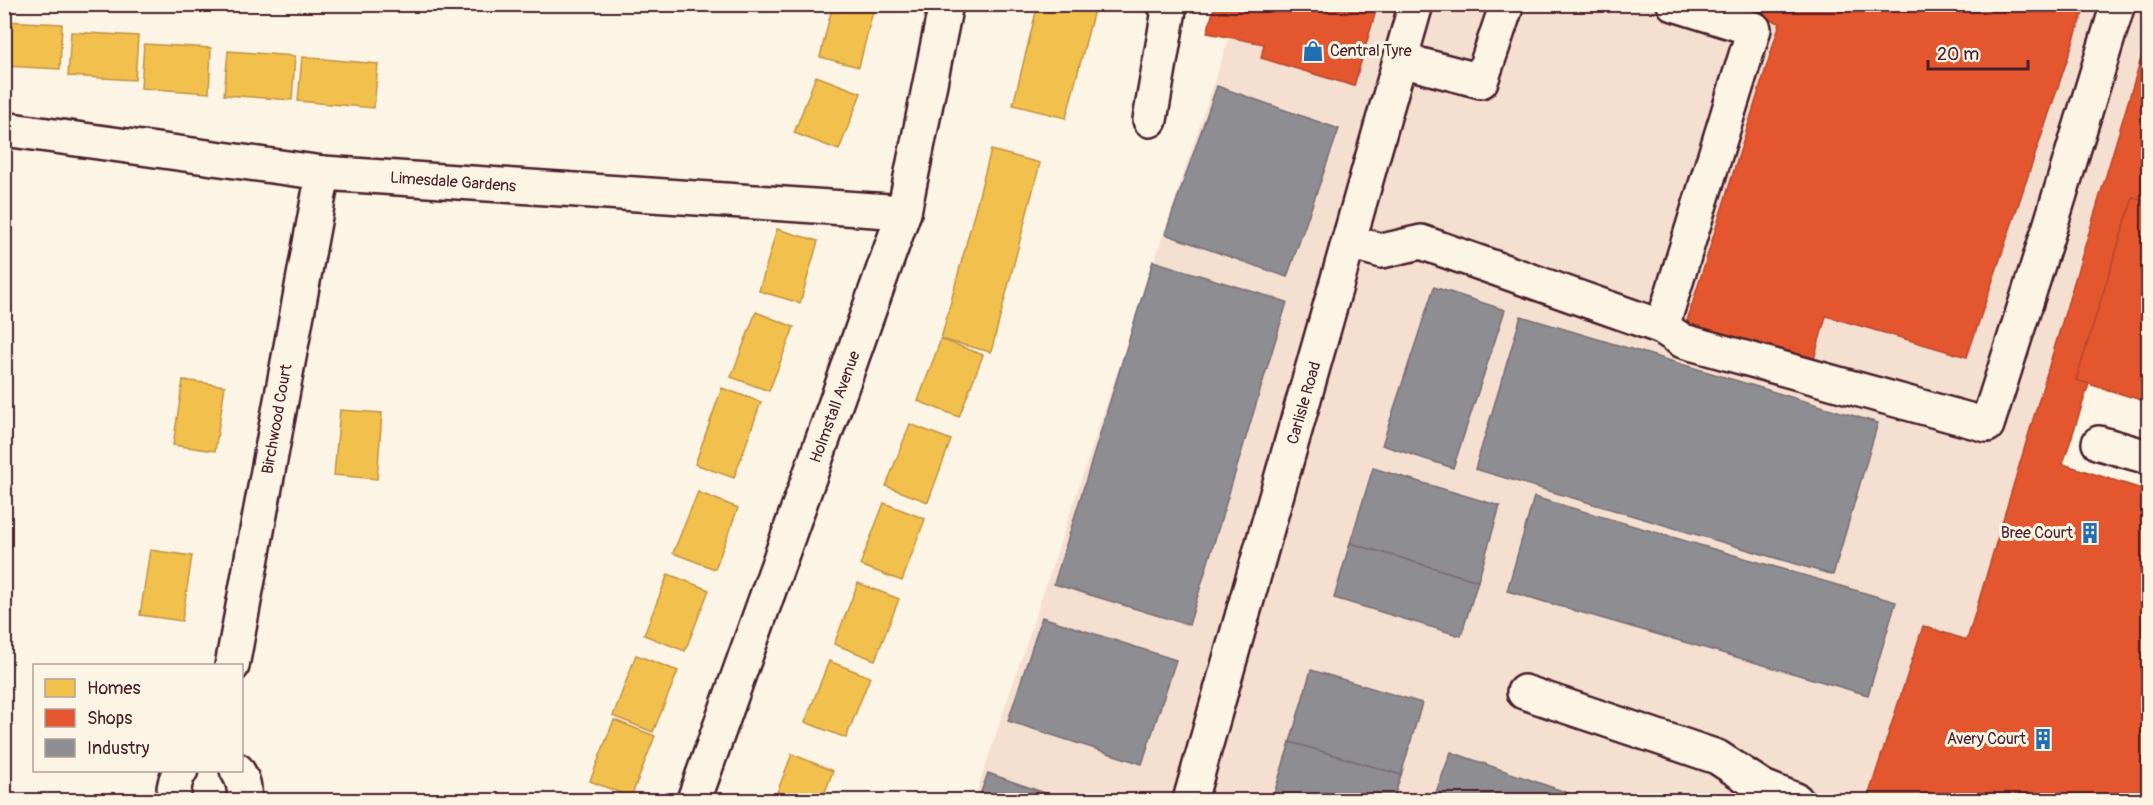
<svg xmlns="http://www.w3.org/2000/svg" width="2153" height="805" viewBox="0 0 2153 805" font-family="Pangolin,sans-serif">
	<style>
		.built { fill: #f5dfd1 }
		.homes { fill: #f2c14e; stroke: #c09044; stroke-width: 1.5 }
		.shops { fill: #e4572e; stroke: #b6462d; stroke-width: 1.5 }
		.industry { fill: #8d8d92; stroke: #796c73; stroke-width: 1.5 }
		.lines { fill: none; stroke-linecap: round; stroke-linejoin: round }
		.minor-casing { stroke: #4a1f2b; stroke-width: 38 }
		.minor { stroke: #fcf5e5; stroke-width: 33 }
		.labels { text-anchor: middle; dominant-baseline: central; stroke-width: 6; stroke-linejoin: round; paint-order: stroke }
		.poi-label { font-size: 16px; fill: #4a1f2b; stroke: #fcf5e5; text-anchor: end }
		.street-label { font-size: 16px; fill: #4a1f2b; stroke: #fcf5e5 }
	</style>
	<rect width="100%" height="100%" fill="#fcf5e5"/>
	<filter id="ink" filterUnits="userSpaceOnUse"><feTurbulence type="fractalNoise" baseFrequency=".0167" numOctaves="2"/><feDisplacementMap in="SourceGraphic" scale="12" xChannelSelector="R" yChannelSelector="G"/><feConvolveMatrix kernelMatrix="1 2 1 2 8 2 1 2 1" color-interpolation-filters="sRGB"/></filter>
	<g filter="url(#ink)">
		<path class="built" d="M 1219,5 L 2148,5 L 2148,37 L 1967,640 L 1922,626 L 1867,800 L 974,800 L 1238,11 Z"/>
		<g class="homes">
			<path d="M 833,4 L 865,4 L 874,7 L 859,67 L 820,57 Z"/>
			<path d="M 1038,4 L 1073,4 L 1094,10 L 1066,118 L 1013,105 Z"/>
			<path d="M 4,21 L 62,24 L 60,69 L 4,66 Z"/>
			<path d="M 71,32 L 138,36 L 135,80 L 68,76 Z"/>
			<path d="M 144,44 L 211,48 L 209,93 L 141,88 Z"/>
			<path d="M 228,51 L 295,56 L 292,100 L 224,95 Z"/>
			<path d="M 302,57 L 378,64 L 374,108 L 298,101 Z"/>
			<path d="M 816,76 L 861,93 L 839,150 L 794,133 Z"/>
			<path d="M 991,150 L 1040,163 L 991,352 L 941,339 Z"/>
			<path d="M 777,229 L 818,241 L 800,303 L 759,291 Z"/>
			<path d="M 756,312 L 794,327 L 769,391 L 731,377 Z"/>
			<path d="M 941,339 L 983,355 L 959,417 L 918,401 Z"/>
			<path d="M 183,380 L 225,386 L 215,451 L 173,445 Z"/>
			<path d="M 722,388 L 761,402 L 734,478 L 695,464 Z"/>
			<path d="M 340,410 L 382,413 L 377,479 L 334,475 Z"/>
			<path d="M 910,424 L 951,440 L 928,502 L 886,486 Z"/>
			<path d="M 2053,461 L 2148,491 L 2148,595 L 2086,575 L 2059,661 L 1998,642 Z"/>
			<path d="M 698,492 L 738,508 L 715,569 L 673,553 Z"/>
			<path d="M 884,503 L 925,519 L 902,581 L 860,565 Z"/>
			<path d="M 150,550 L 192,556 L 182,621 L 140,615 Z"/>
			<path d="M 668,574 L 709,590 L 685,651 L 644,635 Z"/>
			<path d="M 858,583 L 899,599 L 875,660 L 834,644 Z"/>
			<path d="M 636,655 L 678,671 L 653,732 L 613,716 Z"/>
			<path d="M 1961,660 L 2148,717 L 2148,800 L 2138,800 L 2007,761 L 1995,800 L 1918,800 Z"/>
			<path d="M 829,661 L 870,677 L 846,738 L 805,722 Z"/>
			<path d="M 614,720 L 655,736 L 631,797 L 590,781 Z"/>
			<path d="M 792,754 L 833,771 L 822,800 L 774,800 Z"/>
		</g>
		<g class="shops">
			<path d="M 1215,4 L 1378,4 L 1354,86 L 1261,58 L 1264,44 L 1207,33 Z"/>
			<path d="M 1721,4 L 2086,4 L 1967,357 L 1826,316 L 1813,363 L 1686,324 L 1780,23 Z"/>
			<path d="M 2148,35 L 2148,402 L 2089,384 L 2063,464 L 2148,491 L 2148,800 L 1867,800 L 1923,626 L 1967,640 Z"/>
			<path d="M 2133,197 L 2148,202 L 2148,402 L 2076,380 Z"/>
		</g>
		<g class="industry">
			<path d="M 1217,86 L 1339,129 L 1287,277 L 1165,234 Z"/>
			<path d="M 1153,261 L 1287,302 L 1189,625 L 1054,584 Z"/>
			<path d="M 1434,287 L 1505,310 L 1453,468 L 1382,445 Z"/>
			<path d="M 1521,316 L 1878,423 L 1833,575 L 1475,469 Z"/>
			<path d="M 1373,468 L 1500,506 L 1478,581 L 1350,543 Z"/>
			<path d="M 1534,497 L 1896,602 L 1868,695 L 1507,591 Z"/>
			<path d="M 1350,543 L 1478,581 L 1461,636 L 1334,598 Z"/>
			<path d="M 1042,617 L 1176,660 L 1142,764 L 1008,721 Z"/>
			<path d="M 1311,670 L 1422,703 L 1401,775 L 1290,742 Z"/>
			<path d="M 1290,742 L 1401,775 L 1393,800 L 1272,800 Z"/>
			<path d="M 1451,752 L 1588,800 L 1433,800 Z"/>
			<path d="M 988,773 L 1065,800 L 978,800 Z"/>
		</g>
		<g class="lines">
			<defs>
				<g id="minor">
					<path d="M 1401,60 L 1481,81 L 1507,4"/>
					<path d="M 1150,120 L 1169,10 L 1164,4"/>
					<path d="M 4,129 L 323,173 L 904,212"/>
					<path d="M 1350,242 L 1382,251 L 1421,242 L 1662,327 L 1683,341 L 1987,425 L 2049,230 L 2118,4"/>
					<path d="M 1662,327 L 1754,29 L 1674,4"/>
					<path d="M 2099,443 L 2148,457"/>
					<path d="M 232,666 L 323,173"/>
					<path d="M 1524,692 L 1717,757 L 1763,787 L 1796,800"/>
					<path d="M 237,770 C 244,781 245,789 244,800"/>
					<path d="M 174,800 C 173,789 174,780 181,770"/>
					<path d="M 694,800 L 904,212 L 946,4"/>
					<path d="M 1190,800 L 1416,4"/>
				</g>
			</defs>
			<use href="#minor" class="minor-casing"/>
			<use href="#minor" class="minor"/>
		</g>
	</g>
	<defs>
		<symbol id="shop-bare" viewBox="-9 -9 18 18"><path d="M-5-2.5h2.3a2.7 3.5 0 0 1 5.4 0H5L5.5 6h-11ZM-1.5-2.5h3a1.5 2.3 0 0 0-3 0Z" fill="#1f6fb2" stroke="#fcf5e5" stroke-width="2.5" paint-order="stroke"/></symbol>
		<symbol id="building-bare" viewBox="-9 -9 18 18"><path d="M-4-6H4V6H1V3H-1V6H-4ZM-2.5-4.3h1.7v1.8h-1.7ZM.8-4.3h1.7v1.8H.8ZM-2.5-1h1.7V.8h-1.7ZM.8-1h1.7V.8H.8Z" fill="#1f6fb2" stroke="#fcf5e5" stroke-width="2.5" paint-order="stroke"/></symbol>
	</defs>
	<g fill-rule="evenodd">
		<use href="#shop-bare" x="1298" y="36" width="30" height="30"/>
		<use href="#building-bare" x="2075" y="518" width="30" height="30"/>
		<use href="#building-bare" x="2028" y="724" width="30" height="30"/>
	</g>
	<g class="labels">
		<g class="poi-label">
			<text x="1330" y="51" text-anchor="start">Central Tyre</text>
			<text x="2073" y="533">Bree Court</text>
			<text x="2026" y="739">Avery Court</text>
		</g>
		<g class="street-label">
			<text transform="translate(453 182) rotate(4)">Limesdale Gardens</text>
			<text transform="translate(1304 403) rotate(-74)">Carlisle Road</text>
			<text transform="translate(835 407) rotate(-70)">Holmstall Avenue</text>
			<text transform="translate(277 419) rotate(-80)">Birchwood Court</text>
		</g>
	</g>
	<rect width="2153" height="805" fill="none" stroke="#fcf5e5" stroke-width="24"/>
	<rect x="12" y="12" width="2129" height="781" fill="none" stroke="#4a1f2b" stroke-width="2" filter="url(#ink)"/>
	<rect x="33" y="664" width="210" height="108" fill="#fcf5e5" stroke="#b59f9b" stroke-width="1.5"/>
	<rect x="45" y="679" width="30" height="18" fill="#f2c14e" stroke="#b59f9b" stroke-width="1.5"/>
	<text x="87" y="694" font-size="18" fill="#4a1f2b">Homes</text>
	<rect x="45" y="709" width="30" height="18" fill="#e4572e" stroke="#b59f9b" stroke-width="1.5"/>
	<text x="87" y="724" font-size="18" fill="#4a1f2b">Shops</text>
	<rect x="45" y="739" width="30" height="18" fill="#8d8d92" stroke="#b59f9b" stroke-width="1.5"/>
	<text x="87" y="754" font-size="18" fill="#4a1f2b">Industry</text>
	<path d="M1928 60v9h100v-9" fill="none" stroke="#4a1f2b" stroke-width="3"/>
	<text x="1937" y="60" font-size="18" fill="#4a1f2b" stroke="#fcf5e5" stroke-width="4.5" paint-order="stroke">20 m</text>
</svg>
